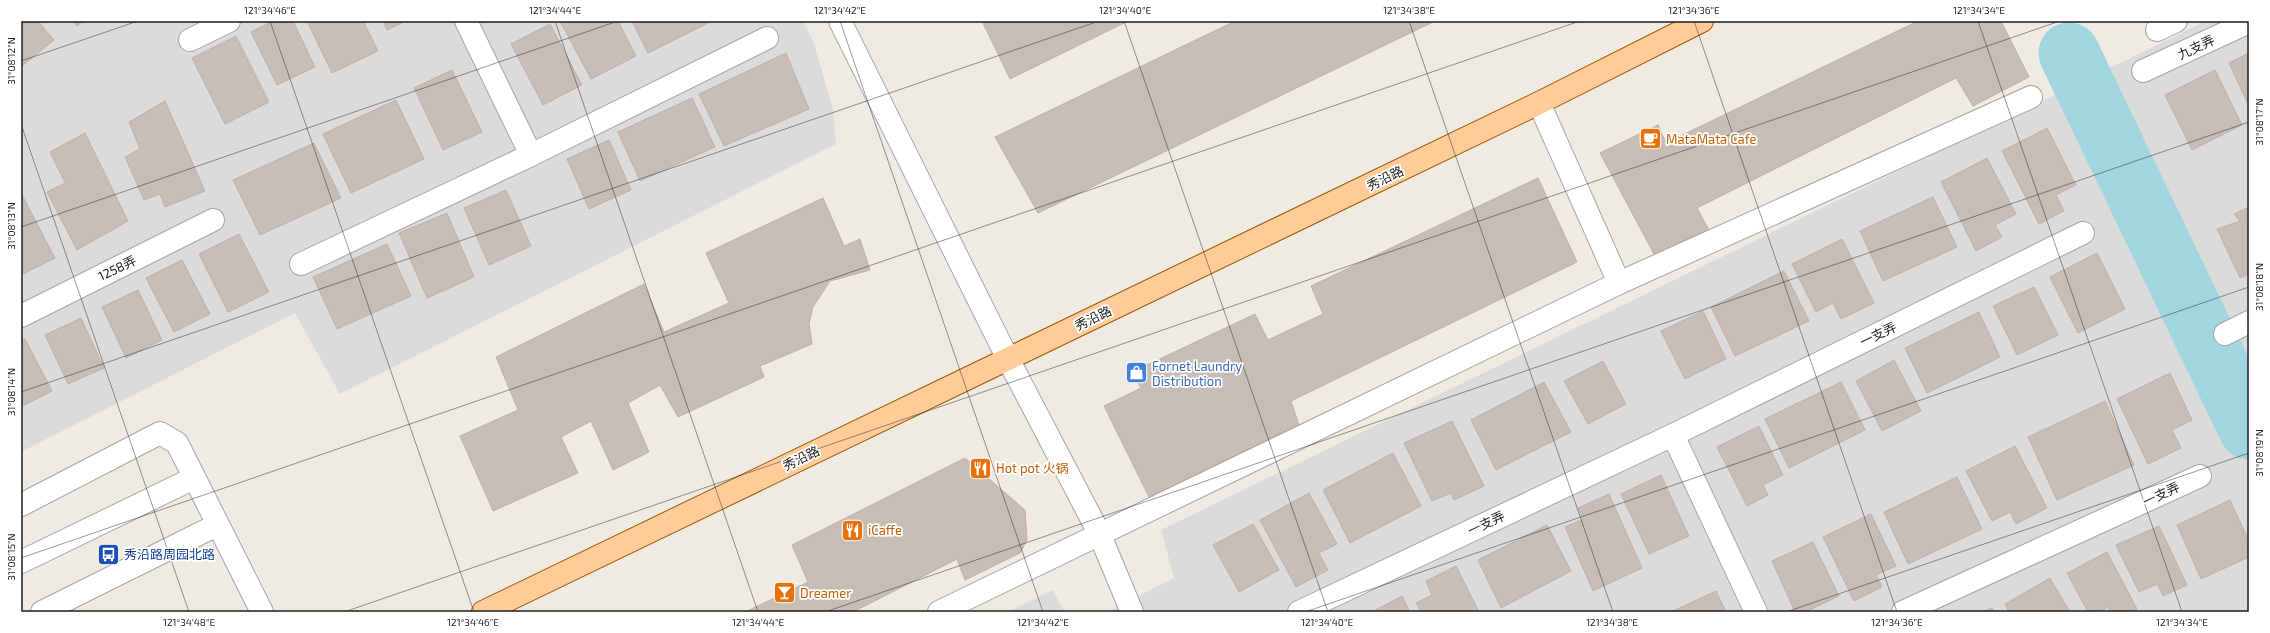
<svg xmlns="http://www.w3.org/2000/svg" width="2270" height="633" viewBox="0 0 2270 633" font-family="'Exo 2','Noto Sans SC',sans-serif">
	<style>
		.residential { fill: #dcdbdb }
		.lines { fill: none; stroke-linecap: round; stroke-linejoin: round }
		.river { stroke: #a1d6df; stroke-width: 61 }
		.building { fill: #c7bcb6; stroke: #c2b0a5 }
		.minor-casing { stroke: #a5a5a5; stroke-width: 24 }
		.major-casing { stroke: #985a00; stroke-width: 24 }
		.minor { stroke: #fff; stroke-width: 22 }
		.major { stroke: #ffcb99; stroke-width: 22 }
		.ticks { fill: none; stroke: #1e1e1e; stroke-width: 1; stroke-opacity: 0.45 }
		.labels { text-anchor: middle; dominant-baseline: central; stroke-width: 3.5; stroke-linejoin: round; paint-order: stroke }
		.street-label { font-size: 13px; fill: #1e1e1e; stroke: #fff }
		.food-label { font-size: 13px; fill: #c56008; stroke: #fff; text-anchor: start }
		.shop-label { font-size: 13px; fill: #366cbe; stroke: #fff; text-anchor: start }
		.transit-label { font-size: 13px; fill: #164399; stroke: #fff; text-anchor: start }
		.neatline { fill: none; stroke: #1e1e1e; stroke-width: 1.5 }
		.ticks-label { font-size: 10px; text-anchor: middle; fill: #1e1e1e }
	</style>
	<rect width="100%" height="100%" fill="#efebe3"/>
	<g class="residential">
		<path d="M 21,21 L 803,21 L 814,43 L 833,110 L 836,144 L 340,394 L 295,313 L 21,452 Z"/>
		<path d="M 2206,21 L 2249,21 L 2249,612 L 1107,612 L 1174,578 L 1161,530 Z"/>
		<path d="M 1052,590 L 1065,612 L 1008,612 Z"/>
	</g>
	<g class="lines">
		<path class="river" d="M 2069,53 L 2249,429"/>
	</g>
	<g class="building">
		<path d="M 21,21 L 38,21 L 54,40 L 21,67 Z"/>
		<path d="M 73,21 L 83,21 L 77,26 Z"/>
		<path d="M 273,21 L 293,21 L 315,67 L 277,85 L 251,32 Z"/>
		<path d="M 307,21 L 363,21 L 378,51 L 332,73 Z"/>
		<path d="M 383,21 L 406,21 L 387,30 Z"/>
		<path d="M 560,21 L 618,21 L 636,56 L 591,79 Z"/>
		<path d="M 632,21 L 712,21 L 648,53 Z"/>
		<path d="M 982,21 L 1128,21 L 1010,79 Z"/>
		<path d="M 1235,21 L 1435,21 L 1038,213 L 995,137 Z"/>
		<path d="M 1918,21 L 2001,21 L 2029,77 L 1973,106 L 1956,78 L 1697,208 L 1709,230 L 1655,256 L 1600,153 L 1658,125 L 1666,143 Z"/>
		<path d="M 550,24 L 582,85 L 543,105 L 511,44 Z"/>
		<path d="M 236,36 L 269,102 L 225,124 L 192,58 Z"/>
		<path d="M 786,53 L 809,109 L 724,146 L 699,94 Z"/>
		<path d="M 2249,53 L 2249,106 L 2229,63 Z"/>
		<path d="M 452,70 L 482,132 L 443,150 L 414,88 Z"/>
		<path d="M 2215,70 L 2242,125 L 2192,150 L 2165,95 Z"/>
		<path d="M 692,98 L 715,147 L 640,181 L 618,132 Z"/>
		<path d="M 396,100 L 424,159 L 351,193 L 323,134 Z"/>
		<path d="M 165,101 L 205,191 L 165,207 L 160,194 L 144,200 L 125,157 L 140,149 L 129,122 Z"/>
		<path d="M 2047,128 L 2076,185 L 2056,195 L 2064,211 L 2039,224 L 2002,151 Z"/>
		<path d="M 85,133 L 128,221 L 77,250 L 47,192 L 65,183 L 50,152 Z"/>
		<path d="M 609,140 L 631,190 L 589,209 L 567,159 Z"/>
		<path d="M 314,143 L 341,198 L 260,235 L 233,180 Z"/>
		<path d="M 1987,158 L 2016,214 L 1995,225 L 2002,237 L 1976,251 L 1941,182 Z"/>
		<path d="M 1538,178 L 1577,262 L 1291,401 L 1300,428 L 1149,497 L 1104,406 L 1141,388 L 1132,372 L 1255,314 L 1268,340 L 1323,314 L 1311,286 Z"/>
		<path d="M 506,190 L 531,246 L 489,265 L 464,208 Z"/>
		<path d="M 21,193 L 55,258 L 23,274 L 21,271 Z"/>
		<path d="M 1933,197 L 1957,247 L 1883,281 L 1860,231 Z"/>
		<path d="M 823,198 L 844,246 L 860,239 L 870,270 L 830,281 L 813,307 L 809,324 L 812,344 L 760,366 L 764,377 L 678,417 L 660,385 L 628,403 L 649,452 L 613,470 L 591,421 L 561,437 L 578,473 L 493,511 L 460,436 L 518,410 L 496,357 L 644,284 L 664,332 L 729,303 L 706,253 Z"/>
		<path d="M 2249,207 L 2249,274 L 2240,278 L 2217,229 L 2240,221 L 2234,214 Z"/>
		<path d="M 447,213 L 474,277 L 427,298 L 399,233 Z"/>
		<path d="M 239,234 L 269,292 L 228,312 L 199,254 Z"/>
		<path d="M 1842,239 L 1874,303 L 1841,319 L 1833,303 L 1816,312 L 1792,264 Z"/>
		<path d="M 387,244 L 411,296 L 337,329 L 313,277 Z"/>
		<path d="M 2097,253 L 2125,309 L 2078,333 L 2050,277 Z"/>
		<path d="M 182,260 L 210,314 L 174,332 L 146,278 Z"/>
		<path d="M 1784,271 L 1809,321 L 1735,356 L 1711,307 Z"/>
		<path d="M 2034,287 L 2058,335 L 2017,355 L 1993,306 Z"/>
		<path d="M 138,290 L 162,340 L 126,358 L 102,307 Z"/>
		<path d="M 1703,311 L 1726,359 L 1685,379 L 1661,331 Z"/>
		<path d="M 1979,312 L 2000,357 L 1927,393 L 1905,348 Z"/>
		<path d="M 81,318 L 104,368 L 68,384 L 45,335 Z"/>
		<path d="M 25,339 L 52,391 L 21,407 L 21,341 Z"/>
		<path d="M 1894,360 L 1921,411 L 1882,431 L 1856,381 Z"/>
		<path d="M 1603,361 L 1626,404 L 1588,424 L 1564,381 Z"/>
		<path d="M 2170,373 L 2192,420 L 2172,430 L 2181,448 L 2148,464 L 2117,399 Z"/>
		<path d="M 1544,382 L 1571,432 L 1496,470 L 1471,420 Z"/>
		<path d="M 1841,382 L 1865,430 L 1789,468 L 1765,419 Z"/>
		<path d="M 2105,401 L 2134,465 L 2057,500 L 2028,437 Z"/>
		<path d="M 1452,421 L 1484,486 L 1454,500 L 1451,493 L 1432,501 L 1404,443 Z"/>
		<path d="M 1759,426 L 1783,475 L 1763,485 L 1768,495 L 1747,506 L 1717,447 Z"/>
		<path d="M 2015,446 L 2047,508 L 2016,524 L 2010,512 L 1992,521 L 1966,471 Z"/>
		<path d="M 1393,453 L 1421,506 L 1350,543 L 1323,490 Z"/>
		<path d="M 965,458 L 1025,510 L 1027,540 L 1020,553 L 965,580 L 957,559 L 853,612 L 745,612 L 808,582 L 792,545 Z"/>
		<path d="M 1661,475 L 1689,536 L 1649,554 L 1621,494 Z"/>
		<path d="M 1957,477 L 1982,529 L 1908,564 L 1884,512 Z"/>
		<path d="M 1309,493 L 1337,544 L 1319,553 L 1328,570 L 1296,587 L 1260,520 Z"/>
		<path d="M 1609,494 L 1642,568 L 1593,591 L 1565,527 L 1583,519 L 1578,508 Z"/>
		<path d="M 2230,500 L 2249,541 L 2249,557 L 2201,579 L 2177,525 Z"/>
		<path d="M 1871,514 L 1896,566 L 1876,575 L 1882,587 L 1854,601 L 1823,537 Z"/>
		<path d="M 1253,524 L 1279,570 L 1239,592 L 1213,545 Z"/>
		<path d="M 1547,525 L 1571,571 L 1501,608 L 1478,560 Z"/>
		<path d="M 2159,526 L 2187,585 L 2163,596 L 2157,584 L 2139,592 L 2116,545 Z"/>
		<path d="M 1813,542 L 1839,596 L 1805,612 L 1795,612 L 1772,561 Z"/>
		<path d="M 2107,552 L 2137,609 L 2130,612 L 2111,612 L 2108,607 L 2098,612 L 2088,612 L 2067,573 Z"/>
		<path d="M 1456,566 L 1479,612 L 1421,612 L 1416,603 L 1432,595 L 1426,581 Z"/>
		<path d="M 2050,578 L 2070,612 L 2009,612 L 2005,604 Z"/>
		<path d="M 1716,591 L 1726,612 L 1671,612 Z"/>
		<path d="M 1402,596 L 1410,612 L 1372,612 Z"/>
		<path d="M 1992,608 L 1995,612 L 1983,612 Z"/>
	</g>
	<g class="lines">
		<defs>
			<g id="minor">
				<path d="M 466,21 L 531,155"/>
				<path d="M 840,21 L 1008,359 L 1099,533 L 1132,612"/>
				<path d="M 2157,30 L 2176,21"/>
				<path d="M 190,40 L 229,21"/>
				<path d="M 2143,71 L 2249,22"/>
				<path d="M 1539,103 L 1619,283"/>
				<path d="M 301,264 L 531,155 L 767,38"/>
				<path d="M 21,316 L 213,220"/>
				<path d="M 2225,334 L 2249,322"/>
				<path d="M 1673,435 L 1756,612"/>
				<path d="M 21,505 L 160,433 L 177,443 L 262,612"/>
				<path d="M 21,562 L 194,478"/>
				<path d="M 42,612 L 217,525"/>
				<path d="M 939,612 L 1619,283 L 2031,97"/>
				<path d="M 1299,612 L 1673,435 L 2083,233"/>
				<path d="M 1903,612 L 2200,476"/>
			</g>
			<path id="major" d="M 483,612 L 1539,103 L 1702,21"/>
		</defs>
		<use href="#minor" class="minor-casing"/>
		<use href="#major" class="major-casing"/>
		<use href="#minor" class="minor"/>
		<use href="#major" class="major"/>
	</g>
	<path class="ticks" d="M 270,21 L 474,612M 555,21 L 758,612M 840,21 L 1043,612M 1124,21 L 1328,612M 1409,21 L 1613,612M 1694,21 L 1897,612M 1978,21 L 2182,612M 21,61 L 138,21M 21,124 L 189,612M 21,227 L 618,21M 21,392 L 1099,21M 21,558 L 1580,21M 344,612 L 2060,21M 825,612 L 2249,122M 1305,612 L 2249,287M 1786,612 L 2249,453"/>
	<defs>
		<symbol id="cafe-square" viewBox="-11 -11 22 22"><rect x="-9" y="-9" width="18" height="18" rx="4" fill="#e8710a" stroke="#fff"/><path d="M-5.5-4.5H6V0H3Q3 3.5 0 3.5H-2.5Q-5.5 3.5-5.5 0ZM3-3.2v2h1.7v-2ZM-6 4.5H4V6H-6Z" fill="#fff"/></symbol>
		<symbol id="shop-square" viewBox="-11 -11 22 22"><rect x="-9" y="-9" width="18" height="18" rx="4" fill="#3f7fe0" stroke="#fff"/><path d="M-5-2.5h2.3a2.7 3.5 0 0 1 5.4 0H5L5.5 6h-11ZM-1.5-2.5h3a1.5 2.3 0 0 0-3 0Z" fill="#fff"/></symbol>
		<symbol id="restaurant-square" viewBox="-11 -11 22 22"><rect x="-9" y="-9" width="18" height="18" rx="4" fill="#e8710a" stroke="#fff"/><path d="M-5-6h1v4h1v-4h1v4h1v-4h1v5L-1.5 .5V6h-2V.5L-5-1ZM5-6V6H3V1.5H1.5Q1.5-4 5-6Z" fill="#fff"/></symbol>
		<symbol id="bus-square" viewBox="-11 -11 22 22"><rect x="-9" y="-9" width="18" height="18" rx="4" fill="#1a4fb4" stroke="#fff"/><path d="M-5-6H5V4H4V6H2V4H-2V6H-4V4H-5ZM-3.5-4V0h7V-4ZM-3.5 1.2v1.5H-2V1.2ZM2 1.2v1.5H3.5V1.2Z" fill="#fff"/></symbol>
		<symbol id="bar-square" viewBox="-11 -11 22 22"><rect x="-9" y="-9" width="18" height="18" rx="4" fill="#e8710a" stroke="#fff"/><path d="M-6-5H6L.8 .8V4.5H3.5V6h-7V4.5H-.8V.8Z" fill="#fff"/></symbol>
	</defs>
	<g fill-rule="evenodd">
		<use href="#cafe-square" x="1638" y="126" width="25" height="25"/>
		<use href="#shop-square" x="1124" y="360" width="25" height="25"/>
		<use href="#restaurant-square" x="968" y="456" width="25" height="25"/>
		<use href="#restaurant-square" x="840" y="518" width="25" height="25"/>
		<use href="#bus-square" x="96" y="542" width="25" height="25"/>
		<use href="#bar-square" x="772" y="580" width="25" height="25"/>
	</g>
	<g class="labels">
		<g class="street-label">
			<text transform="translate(2196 47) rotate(-25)">九支弄</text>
			<text transform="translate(1385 178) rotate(-26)">秀沿路</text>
			<text transform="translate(117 268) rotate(-26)">1258弄</text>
			<text transform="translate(1093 318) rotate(-26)">秀沿路</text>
			<text transform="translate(1878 334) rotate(-26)">一支弄</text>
			<text transform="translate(801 458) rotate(-26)">秀沿路</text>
			<text transform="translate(2161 494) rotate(-25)">一支弄</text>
			<text transform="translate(1486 523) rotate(-25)">一支弄</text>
		</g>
		<g class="food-label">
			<text x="1666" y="139">MataMata Cafe</text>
			<text x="996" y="468">Hot pot 火锅</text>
			<text x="868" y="530">iCaffe</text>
			<text x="800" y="593">Dreamer</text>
		</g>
		<g class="shop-label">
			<text x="1152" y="366">Fornet Laundry<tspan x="1152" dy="15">Distribution</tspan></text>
		</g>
		<g class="transit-label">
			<text x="124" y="554">秀沿路周园北路</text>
		</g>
	</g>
	<rect width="2270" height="633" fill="none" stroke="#ffffff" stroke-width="44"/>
	<rect x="22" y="22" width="2226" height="589" class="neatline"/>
	<g class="ticks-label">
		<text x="270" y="14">121°34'46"E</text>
		<text x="555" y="14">121°34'44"E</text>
		<text x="840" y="14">121°34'42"E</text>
		<text x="1125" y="14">121°34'40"E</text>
		<text x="1409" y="14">121°34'38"E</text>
		<text x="1694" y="14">121°34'36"E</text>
		<text x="1979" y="14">121°34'34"E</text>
		<text transform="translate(11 61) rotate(-90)" y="4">31°08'12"N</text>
		<text transform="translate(2259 122) rotate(-90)" y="4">31°08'17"N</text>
		<text transform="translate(11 226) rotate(-90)" y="4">31°08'13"N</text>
		<text transform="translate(2259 287) rotate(-90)" y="4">31°08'18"N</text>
		<text transform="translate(11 392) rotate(-90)" y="4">31°08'14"N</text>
		<text transform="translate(2259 453) rotate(-90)" y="4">31°08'19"N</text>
		<text transform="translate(11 557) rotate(-90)" y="4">31°08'15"N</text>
		<text x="189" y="626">121°34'48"E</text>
		<text x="473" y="626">121°34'46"E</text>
		<text x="758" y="626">121°34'44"E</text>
		<text x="1043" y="626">121°34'42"E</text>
		<text x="1327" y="626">121°34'40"E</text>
		<text x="1612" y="626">121°34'38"E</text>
		<text x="1897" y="626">121°34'36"E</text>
		<text x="2182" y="626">121°34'34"E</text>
	</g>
</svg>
